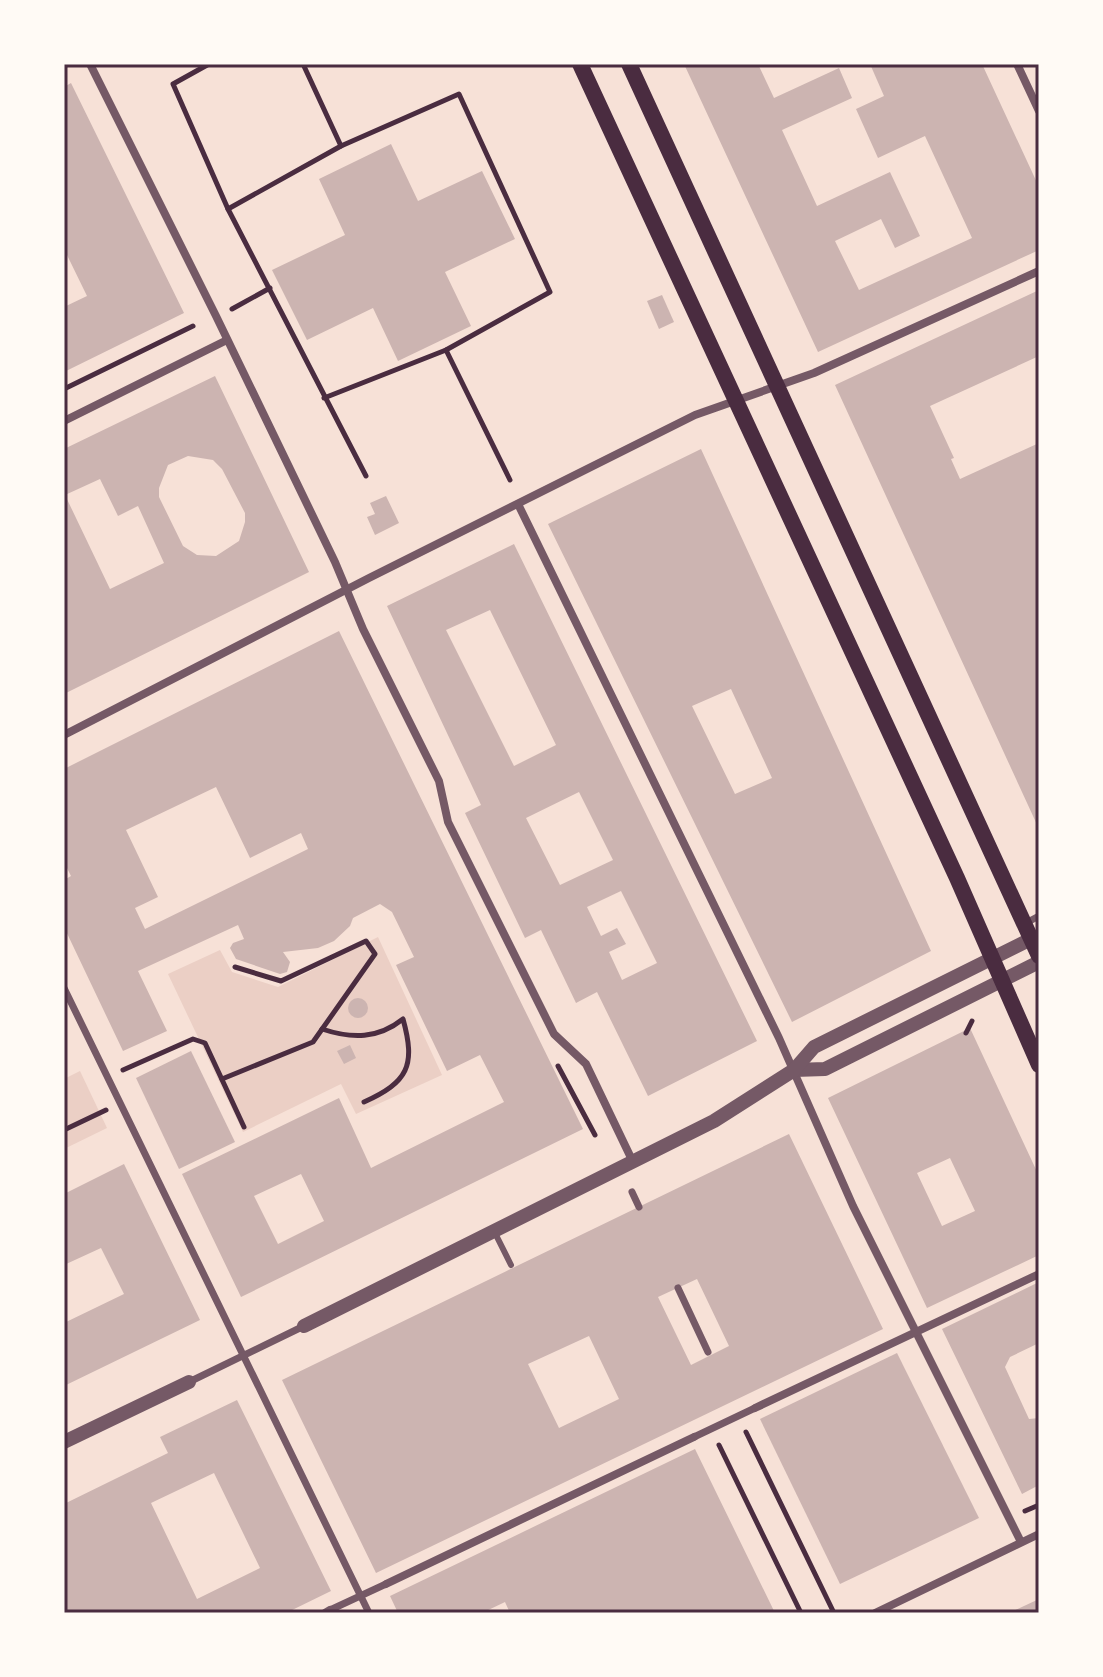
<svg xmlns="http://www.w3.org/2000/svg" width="1103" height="1677" viewBox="0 0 1103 1677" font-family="Quicksand,sans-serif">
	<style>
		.green { fill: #ebcfc5 }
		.building { fill: #ccb4b1; fill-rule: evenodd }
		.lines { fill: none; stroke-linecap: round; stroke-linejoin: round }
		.path { stroke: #4a2c40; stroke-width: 5 }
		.service { stroke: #755966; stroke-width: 6 }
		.pedestrian { stroke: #755966; stroke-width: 7 }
		.minor { stroke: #755966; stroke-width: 8 }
		.tertiary { stroke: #755966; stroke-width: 14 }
		.secondary { stroke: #4a2c40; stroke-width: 16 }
		.neatline { fill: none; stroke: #4a2c40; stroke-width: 3 }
	</style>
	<rect width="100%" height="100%" fill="#f7e1d7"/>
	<g class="green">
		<path d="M 378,937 L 442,1075 L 356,1114 L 341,1084 L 243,1132 L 168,974 L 220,950 L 232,972 L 278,987 Z"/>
		<path d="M 80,1071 L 107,1128 L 64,1149 L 64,1079 Z"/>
	</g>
	<g class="building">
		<path d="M 684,64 L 758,64 L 774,98 L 839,68 L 852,98 L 782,130 L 817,206 L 890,172 L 920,236 L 895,248 L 881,219 L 835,241 L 859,290 L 972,238 L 925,136 L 878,158 L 856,109 L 884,96 L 870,64 L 982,64 L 1039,187 L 1039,250 L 818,352 Z"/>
		<path d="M 71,83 L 184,313 L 64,372 L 64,307 L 87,296 L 67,255 L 64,256 L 64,87 Z"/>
		<path d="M 391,144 L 418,201 L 482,171 L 515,239 L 445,272 L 471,326 L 398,361 L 373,308 L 307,340 L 272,270 L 345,235 L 319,179 Z"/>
		<path d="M 1039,290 L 1039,356 L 930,406 L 954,458 L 951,459 L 960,479 L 1039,443 L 1039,829 L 835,385 Z"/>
		<path d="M 662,295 L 674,322 L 659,329 L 647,301 Z"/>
		<path d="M 215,376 L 309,572 L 64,694 L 64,449 ZM 188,456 L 213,460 L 222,469 L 245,513 L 245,522 L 239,541 L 216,556 L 197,555 L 183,546 L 159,497 L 159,488 L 168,465 ZM 100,479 L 118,516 L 138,506 L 164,563 L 110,589 L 65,495 Z"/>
		<path d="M 701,449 L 931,951 L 792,1022 L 548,524 ZM 731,689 L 772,778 L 735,794 L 692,706 Z"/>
		<path d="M 386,496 L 399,523 L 375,535 L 367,517 L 375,514 L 370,503 Z"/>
		<path d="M 514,544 L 757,1041 L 648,1096 L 597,992 L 576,1003 L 541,930 L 525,938 L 465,813 L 481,805 L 387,606 ZM 490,610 L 556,745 L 514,766 L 446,630 ZM 579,792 L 613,860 L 560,885 L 526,818 ZM 621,891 L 657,963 L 622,980 L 609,952 L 626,944 L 617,928 L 601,936 L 587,907 Z"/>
		<path d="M 339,631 L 583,1129 L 241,1297 L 182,1174 L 339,1098 L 371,1168 L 504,1102 L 480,1055 L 447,1071 L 396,965 L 414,957 L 392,912 L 380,904 L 353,918 L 350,926 L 334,941 L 318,948 L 283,952 L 290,962 L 287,972 L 280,974 L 236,959 L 230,948 L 233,943 L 244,939 L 238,925 L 138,971 L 167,1031 L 123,1051 L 64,927 L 64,880 L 71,876 L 64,862 L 64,769 ZM 216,787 L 250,858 L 301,833 L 308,849 L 145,929 L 135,908 L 158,897 L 126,830 ZM 301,1174 L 324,1221 L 278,1244 L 254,1196 Z"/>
		<circle cx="358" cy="1008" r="10"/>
		<path d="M 970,1028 L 1039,1176 L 1039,1255 L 927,1308 L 828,1098 ZM 950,1158 L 975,1211 L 942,1226 L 917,1173 Z"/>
		<path d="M 350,1045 L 356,1058 L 344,1064 L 337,1051 Z"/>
		<path d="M 191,1051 L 235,1142 L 179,1169 L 136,1078 Z"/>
		<path d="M 789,1134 L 883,1329 L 376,1573 L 282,1380 ZM 697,1279 L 729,1346 L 691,1365 L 658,1297 ZM 589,1336 L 619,1399 L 559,1428 L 528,1364 Z"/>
		<path d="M 124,1164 L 200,1320 L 64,1386 L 64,1323 L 124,1294 L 101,1248 L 64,1265 L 64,1194 Z"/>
		<path d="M 1039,1282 L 1039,1343 L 1010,1357 L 1005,1367 L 1029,1419 L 1039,1418 L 1039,1485 L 1022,1494 L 942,1329 Z"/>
		<path d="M 897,1353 L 979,1518 L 840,1584 L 760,1419 Z"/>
		<path d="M 237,1400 L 331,1591 L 286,1613 L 64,1613 L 64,1504 L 168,1453 L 160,1437 ZM 214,1473 L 260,1568 L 197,1599 L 151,1503 Z"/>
		<path d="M 695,1449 L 775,1613 L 510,1613 L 505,1602 L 482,1613 L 398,1613 L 390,1596 Z"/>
		<path d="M 1039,1599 L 1039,1613 L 1009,1613 Z"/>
	</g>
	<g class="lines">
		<g class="path">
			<path d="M 209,64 L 173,84 L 228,209 L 366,476"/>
			<path d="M 303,64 L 341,146"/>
			<path d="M 228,209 L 341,146 L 459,94 L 550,292 L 446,350 L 324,398"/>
			<path d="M 232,309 L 270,288"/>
			<path d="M 446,350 L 510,480"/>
			<path d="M 64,389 L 193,326"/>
			<path d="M 322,1029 C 352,1039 378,1039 403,1019 C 416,1066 408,1082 364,1102"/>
			<path d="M 966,1033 L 972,1021"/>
			<path d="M 558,1066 L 595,1135"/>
			<path d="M 123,1070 L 193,1039 L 205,1043 L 244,1127"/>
			<path d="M 222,1079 L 313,1042 L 375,954 L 366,941 L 281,981 L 235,967"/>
			<path d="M 64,1130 L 106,1110"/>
			<path d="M 746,1432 L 834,1613"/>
			<path d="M 719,1445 L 801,1613"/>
			<path d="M 1025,1511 L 1039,1505"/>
		</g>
		<path class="service" d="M 494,1231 L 511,1265"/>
		<g class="pedestrian">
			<path d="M 1026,923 L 1039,916"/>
			<path d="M 64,988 L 369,1613"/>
			<path d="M 632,1192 L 639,1207"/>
			<path d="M 678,1288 L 708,1352"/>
			<path d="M 189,1382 L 304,1326"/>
			<path d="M 694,1437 L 755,1408"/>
			<path d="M 330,1610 L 386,1584"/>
		</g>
		<g class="minor">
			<path d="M 90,64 L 216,316 L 335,562 L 363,629 L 439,781 L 448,822 L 554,1034 L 586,1064 L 633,1162"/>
			<path d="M 1017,64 L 1039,111"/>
			<path d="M 64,65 L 65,64"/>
			<path d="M 64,421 L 227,340"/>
			<path d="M 518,504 L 779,1038 L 853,1206 L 1021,1542"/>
			<path d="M 64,735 L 369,578 L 695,415 L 814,373 L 1039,271"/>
			<path d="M 755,1408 L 1039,1274"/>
			<path d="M 386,1584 L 694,1437"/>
			<path d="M 325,1613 L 330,1610"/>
			<path d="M 875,1613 L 1039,1534"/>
		</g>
		<g class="tertiary">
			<path d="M 794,1070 L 825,1069 L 1039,962"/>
			<path d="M 304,1326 L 714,1121 L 794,1070 L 814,1047 L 1031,939"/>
			<path d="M 64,1442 L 189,1382"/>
		</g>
		<g class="secondary">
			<path d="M 580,64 L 957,878 L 1039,1065"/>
			<path d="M 629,64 L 1039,956"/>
		</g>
	</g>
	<rect width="1103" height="1677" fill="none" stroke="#fffaf5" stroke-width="132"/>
	<rect x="66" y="66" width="971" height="1545" class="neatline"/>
</svg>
